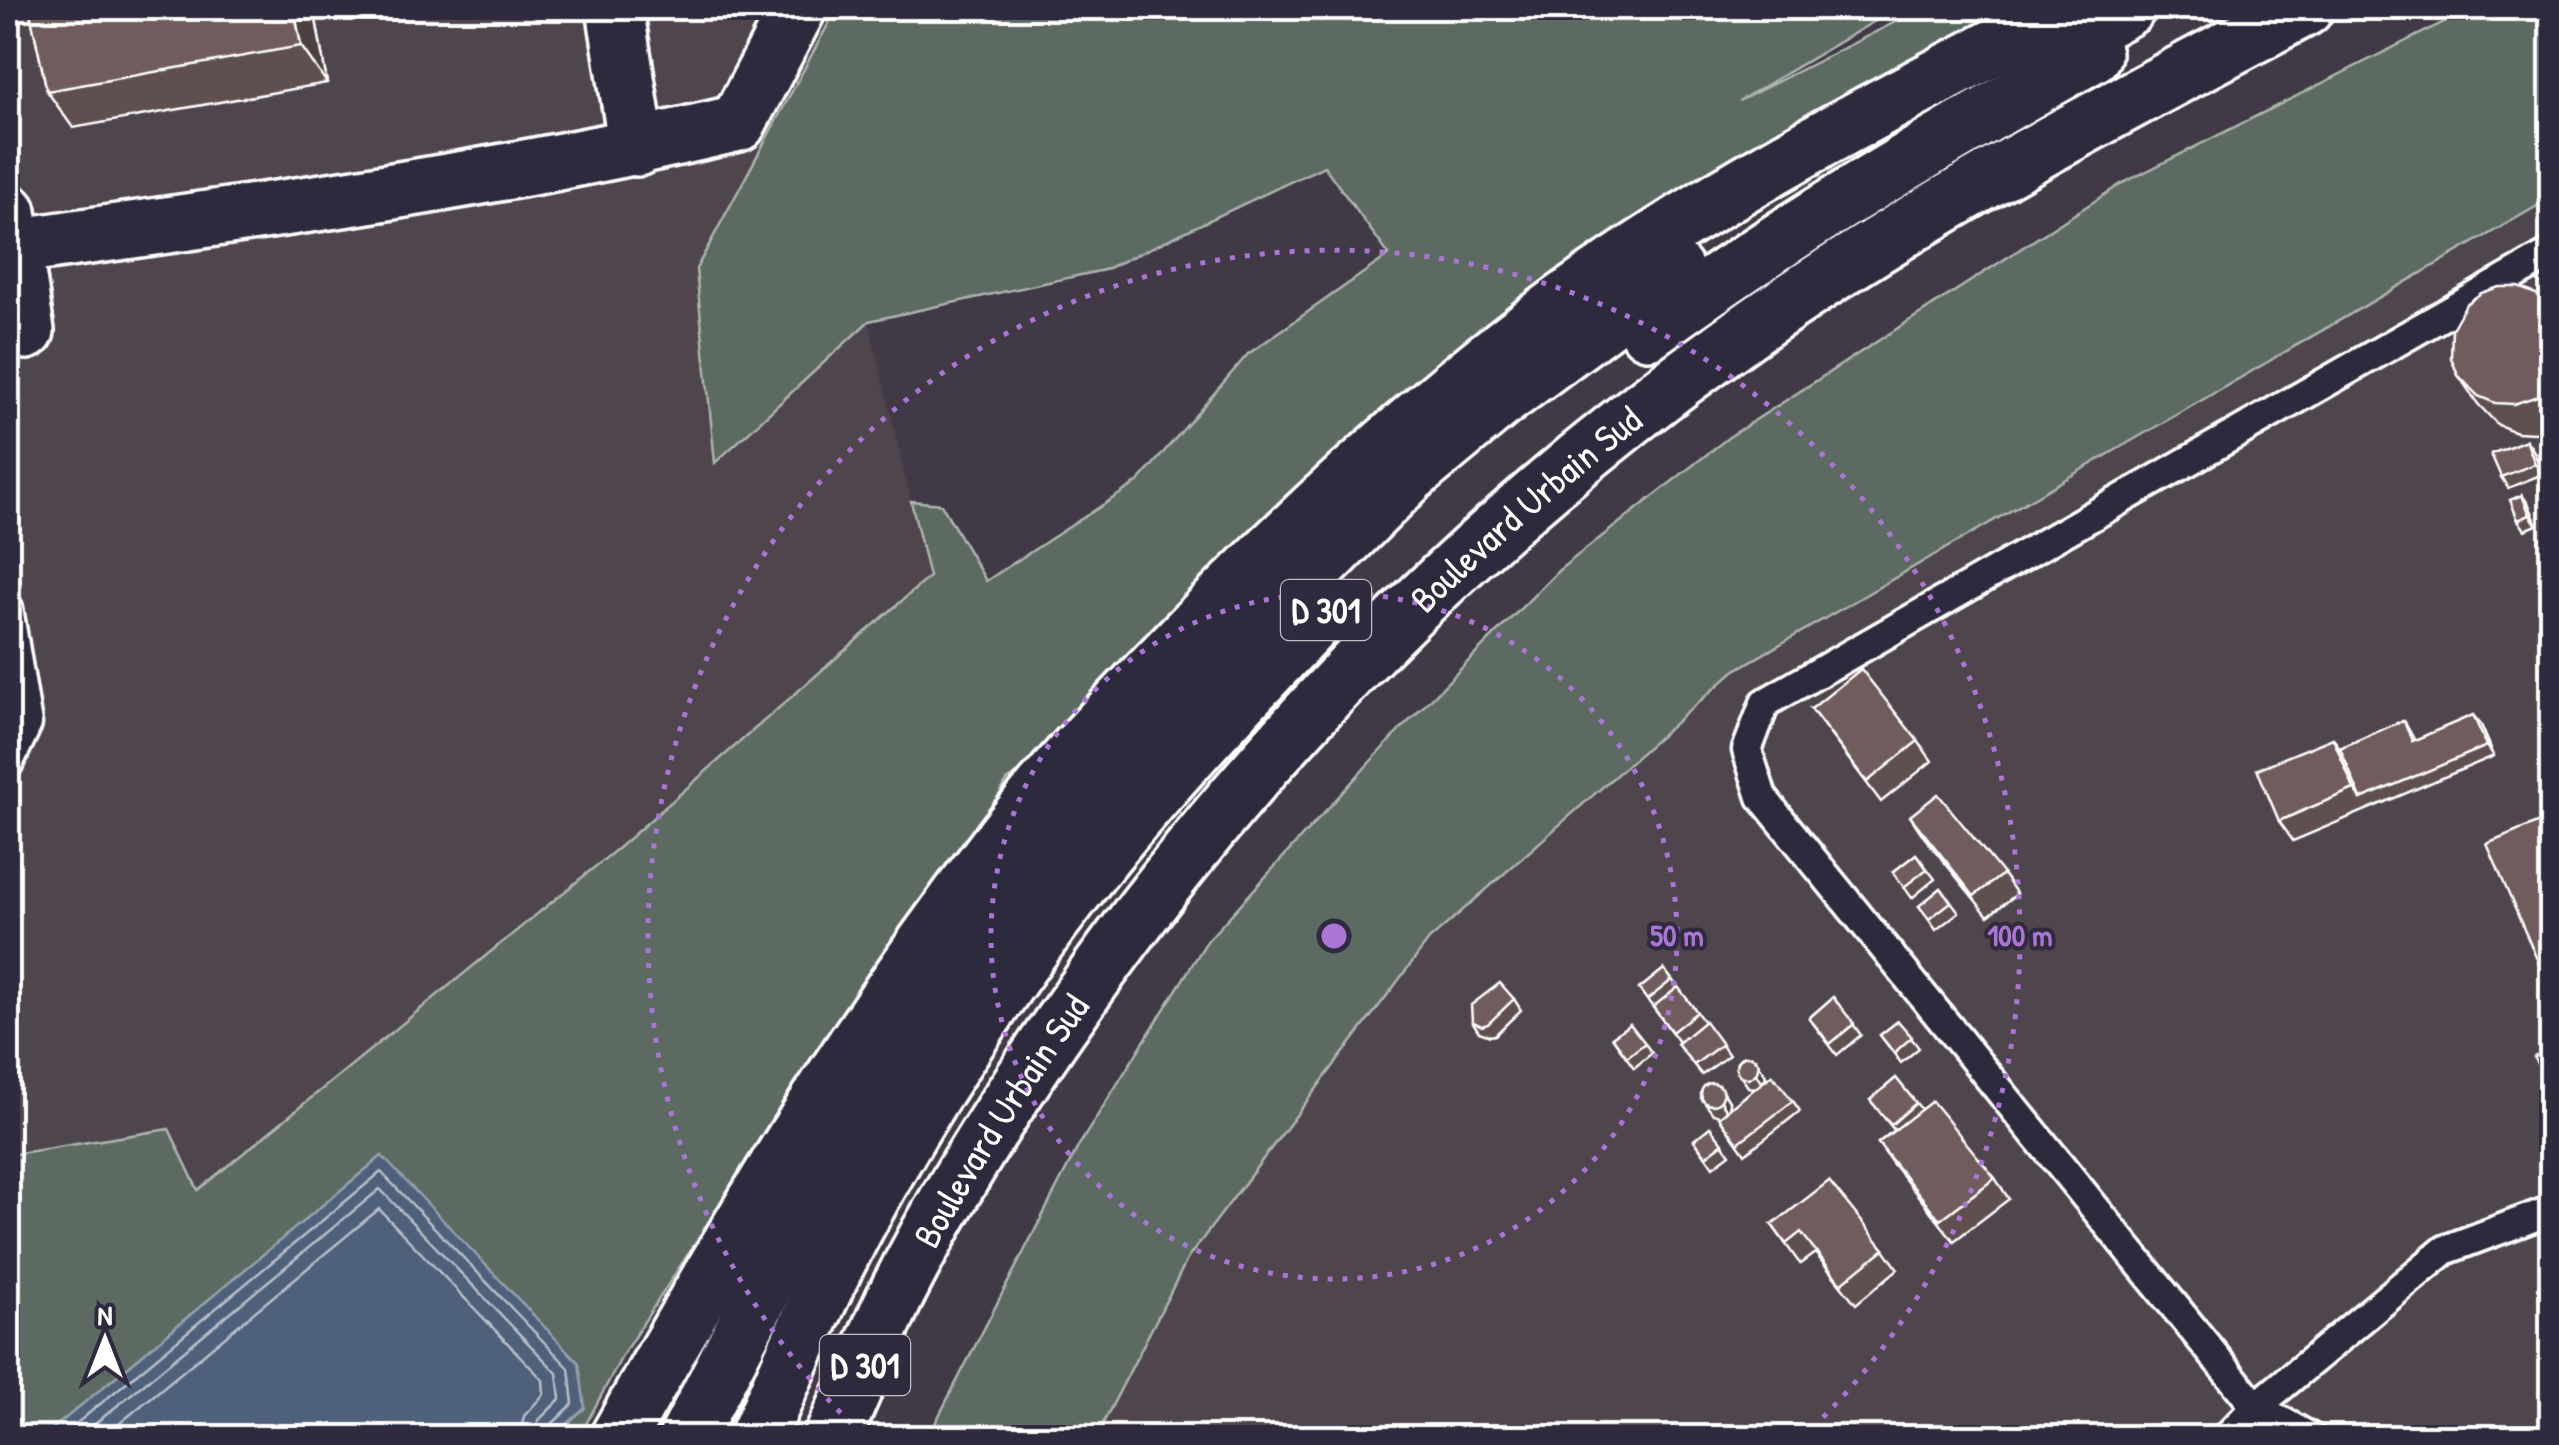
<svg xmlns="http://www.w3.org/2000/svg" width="2559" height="1445" viewBox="0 0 2559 1445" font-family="'Patrick Hand',sans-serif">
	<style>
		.built { fill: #50444d }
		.green { fill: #5b6b62; stroke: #adb5b0; stroke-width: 2.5 }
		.water { fill: #4f607a; stroke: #95a0af; stroke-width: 2.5 }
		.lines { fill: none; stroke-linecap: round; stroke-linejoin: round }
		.shore { stroke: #b9bfca; stroke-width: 2.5 }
		.lane-casing { stroke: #fff; stroke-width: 35 }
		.street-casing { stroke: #fff; stroke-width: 62 }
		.highway-casing { stroke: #fff; stroke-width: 62 }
		.lane { stroke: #2f2a3d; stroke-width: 28 }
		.street { stroke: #2f2a3d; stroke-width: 55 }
		.highway { stroke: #2f2a3d; stroke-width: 55 }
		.wall { fill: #5f4f4f; stroke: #fff; stroke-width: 2.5 }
		.shaded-wall { fill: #4e4040; stroke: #fff; stroke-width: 2.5 }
		.building { fill: #6f5c5c; stroke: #fff; stroke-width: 2.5 }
		.ring { fill: none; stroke: #a976d5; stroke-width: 5; stroke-dasharray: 5 10 }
		.labels { text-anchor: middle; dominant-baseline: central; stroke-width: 8; stroke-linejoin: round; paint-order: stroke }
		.shield { fill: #2f2a3d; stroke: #c1bfc5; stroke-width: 2.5 }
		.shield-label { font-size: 35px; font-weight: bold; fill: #fff }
		.street-label { font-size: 38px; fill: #fff; stroke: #2f2a3d }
		.centre { fill: #a976d5; stroke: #2f2a3d; stroke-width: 5 }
		.ring-label { font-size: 30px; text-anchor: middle; font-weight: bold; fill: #a976d5; stroke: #2f2a3d; stroke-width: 8; stroke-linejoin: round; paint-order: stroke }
	</style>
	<rect width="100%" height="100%" fill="#423946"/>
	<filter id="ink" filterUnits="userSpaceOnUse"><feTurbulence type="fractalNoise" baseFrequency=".01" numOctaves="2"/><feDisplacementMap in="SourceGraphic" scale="20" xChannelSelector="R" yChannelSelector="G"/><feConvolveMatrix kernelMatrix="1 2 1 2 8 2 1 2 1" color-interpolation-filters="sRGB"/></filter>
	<g filter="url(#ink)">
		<g class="built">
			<path d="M 8,8 L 837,8 L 696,269 L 715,462 L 869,321 L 929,577 L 925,689 L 197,1190 L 169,1129 L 8,1155 Z"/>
			<path d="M 2551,198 L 2551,1437 L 1096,1438 L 1188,1258 L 1429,940 L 1734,671 Z"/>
		</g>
		<g class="green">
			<path d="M 837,8 L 1897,8 L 1739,101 L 1923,8 L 2013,8 L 1527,296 L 1391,402 L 1050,753 L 1007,781 L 954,876 L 823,1046 L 625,1351 L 579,1437 L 553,1437 L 584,1408 L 382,1156 L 43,1437 L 8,1438 L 8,1155 L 169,1129 L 198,1190 L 617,849 L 929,577 L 911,501 L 941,504 L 986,581 L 1138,482 L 1248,354 L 1389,255 L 1324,166 L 1104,270 L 869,321 L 715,463 L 696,269 Z"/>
			<path d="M 2472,8 L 2551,8 L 2551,198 L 1734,671 L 1429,940 L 1188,1258 L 1096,1437 L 928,1437 L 1079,1145 L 1207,941 L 1392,738 L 1559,570 L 1729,437 L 2121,184 Z"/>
		</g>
		<path class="water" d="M 382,1156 L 579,1363 L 585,1408 L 553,1437 L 43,1437 Z"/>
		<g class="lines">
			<g class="shore">
				<path d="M 59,1438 L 381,1172 L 569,1368 L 573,1404 L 549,1427 L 547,1438"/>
				<path d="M 78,1438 L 380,1189 L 557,1373 L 560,1399 L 538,1421 L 534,1438"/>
				<path d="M 102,1438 L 379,1209 L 543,1380 L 544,1394 L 524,1416 L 519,1438"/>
			</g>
			<defs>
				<g id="lane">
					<path d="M 8,608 L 27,724 L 8,764"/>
					<path d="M 2226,1438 L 2256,1407 L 2445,1250 L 2552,1210"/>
					<path d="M 2311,1438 L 2256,1407 L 1762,797 L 1747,750 L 1765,703 L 2552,253"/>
				</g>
				<g id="street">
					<path d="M 615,8 L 637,148"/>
					<path d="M 8,212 L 26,331"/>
					<path d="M 13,247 C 256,212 499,181 738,123 L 798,8"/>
				</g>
				<g id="highway">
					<path d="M 2042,54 L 2127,8"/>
					<path d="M 1648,331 C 1790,227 1939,141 2093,54"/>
					<path d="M 618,1438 C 732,1234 853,1034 995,849 C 1047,780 1108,716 1168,654 C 1298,519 1438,390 1591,282 C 1742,176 1907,93 2070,8"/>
					<path d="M 687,1438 L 766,1285 L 841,1155 L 993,926 L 1079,815 L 1172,713 L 1410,475 L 1499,401 L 1675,270"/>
					<path d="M 757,1438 C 783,1380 808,1321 836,1265 C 902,1134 984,1009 1073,893 C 1150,792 1239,701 1326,609"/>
					<path id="s1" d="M 832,1438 C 854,1390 874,1340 897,1293 C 949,1190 1013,1091 1080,997 C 1259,744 1479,522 1732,342 C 1912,213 2110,111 2305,8"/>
				</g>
			</defs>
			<use href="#lane" class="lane-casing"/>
			<use href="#street" class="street-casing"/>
			<use href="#highway" class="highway-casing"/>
			<use href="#lane" class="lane"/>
			<use href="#street" class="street"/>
			<use href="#highway" class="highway"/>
		</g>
		<g class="wall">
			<path d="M 29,8 L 314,8 L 327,83 L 73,128 L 47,91 Z"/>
			<path d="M 2552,305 L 2552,428 L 2535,433 L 2516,432 L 2498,425 L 2478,404 L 2458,375 Z"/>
			<path d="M 2526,440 L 2533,450 L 2543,474 L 2508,488 L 2501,477 Z"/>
			<path d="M 2522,495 L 2529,505 L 2537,525 L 2525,530 L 2518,520 Z"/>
			<path d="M 1811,709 L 1918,741 L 1932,761 L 1881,802 Z"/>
			<path d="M 2404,720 L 2415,740 L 2481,725 L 2494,756 L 2293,841 L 2279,821 L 2340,748 Z"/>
			<path d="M 1910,816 L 2003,874 L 2017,894 L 1988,916 L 1924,837 Z"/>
			<path d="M 1916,854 L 1935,879 L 1912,898 L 1893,872 Z"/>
			<path d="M 1941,888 L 1959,912 L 1936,930 L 1919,906 Z"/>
			<path d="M 1664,969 L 1729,1055 L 1702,1075 L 1685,1054 L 1677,1044 L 1679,1042 L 1639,989 Z"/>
			<path d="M 1833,997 L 1861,1035 L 1837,1055 L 1809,1018 Z"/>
			<path d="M 1514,999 L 1521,1010 L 1495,1035 L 1490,1036 L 1479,1032 L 1472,1021 Z"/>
			<path d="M 1898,1021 L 1919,1048 L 1901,1063 L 1880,1035 Z"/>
			<path d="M 1630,1024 L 1652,1053 L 1634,1068 L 1612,1037 Z"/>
			<path d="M 1736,1069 L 1766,1076 L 1764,1081 L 1793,1101 L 1800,1111 L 1745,1154 L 1719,1117 L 1720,1116 L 1713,1114 L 1701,1098 L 1719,1085 L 1730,1103 L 1729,1109 L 1755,1088 L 1748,1087 Z"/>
			<path d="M 1896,1078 L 1921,1109 L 1995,1178 L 2009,1199 L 1954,1241 L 1892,1163 L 1878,1143 L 1894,1130 L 1870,1100 Z"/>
			<path d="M 1710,1127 L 1730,1154 L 1713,1167 L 1694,1140 Z"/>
			<path d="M 1772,1225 L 1884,1249 L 1898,1269 L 1856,1304 L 1815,1253 L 1800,1264 Z"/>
		</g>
		<g class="shaded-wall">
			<path d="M 294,8 L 314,8 L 327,83 L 301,46 Z"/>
			<path d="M 2552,384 L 2552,410 L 2541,395 Z"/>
			<path d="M 2526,440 L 2533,450 L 2543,474 L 2535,464 Z"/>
			<path d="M 2522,495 L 2529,505 L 2537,525 L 2530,515 Z"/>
			<path d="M 2473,715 L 2481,725 L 2494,756 L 2487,746 Z"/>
			<path d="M 2333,738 L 2347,758 L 2361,799 L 2354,789 Z"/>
			<path d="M 1754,1057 L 1766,1076 L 1763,1084 L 1756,1074 Z"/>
			<path d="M 1719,1085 L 1730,1103 L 1728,1112 L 1721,1101 Z"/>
		</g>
		<g class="building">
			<path d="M 29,8 L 294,8 L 301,46 L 47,91 Z"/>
			<path d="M 2499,287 L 2518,287 L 2544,297 L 2552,305 L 2552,384 L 2541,395 L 2514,404 L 2495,403 L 2478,396 L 2458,375 L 2451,358 L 2452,329 L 2466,304 L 2481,293 Z"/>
			<path d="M 2526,440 L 2535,464 L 2501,477 L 2491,454 Z"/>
			<path d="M 2522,495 L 2530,515 L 2518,520 L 2510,500 Z"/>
			<path d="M 1861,669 L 1918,741 L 1867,782 L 1811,709 Z"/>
			<path d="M 2473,715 L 2487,746 L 2361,799 L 2340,748 L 2404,720 L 2412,741 Z"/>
			<path d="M 2333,738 L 2354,789 L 2279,821 L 2257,769 Z"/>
			<path d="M 1938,794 L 2003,874 L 1974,896 L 1910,816 Z"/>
			<path d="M 2549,818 L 2552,825 L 2552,994 L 2487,844 Z"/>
			<path d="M 1916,854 L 1927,869 L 1904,887 L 1893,872 Z"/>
			<path d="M 1941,888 L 1951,902 L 1929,919 L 1919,906 Z"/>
			<path d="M 1664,969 L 1672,980 L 1647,1000 L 1639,989 Z"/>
			<path d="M 1500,983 L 1514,999 L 1488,1024 L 1482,1026 L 1472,1021 L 1471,1005 Z"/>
			<path d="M 1678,987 L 1697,1012 L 1672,1032 L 1653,1007 Z"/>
			<path d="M 1833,997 L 1854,1024 L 1830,1044 L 1809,1018 Z"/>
			<path d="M 1705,1021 L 1722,1044 L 1694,1065 L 1677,1044 Z"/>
			<path d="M 1898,1021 L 1912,1037 L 1894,1053 L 1880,1035 Z"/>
			<path d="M 1630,1024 L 1645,1043 L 1627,1057 L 1612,1037 Z"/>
			<path d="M 2552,1049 L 2552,1098 L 2534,1057 Z"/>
			<circle cx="1747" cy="1067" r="11"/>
			<path d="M 1772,1075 L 1793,1101 L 1738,1143 L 1719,1117 Z"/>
			<path d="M 1896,1078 L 1916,1103 L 1891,1125 L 1870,1100 Z"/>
			<circle cx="1712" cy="1094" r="11"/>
			<path d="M 1932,1101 L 1995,1178 L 1940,1220 L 1878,1143 Z"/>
			<path d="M 1710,1127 L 1723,1143 L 1706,1156 L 1694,1140 Z"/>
			<path d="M 1829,1181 L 1884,1249 L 1841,1284 L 1801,1232 L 1786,1244 L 1772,1225 Z"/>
		</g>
	</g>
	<g class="ring">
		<circle cx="1334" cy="936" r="343"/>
		<path d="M862 1434A686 686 0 1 1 1806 1434"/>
	</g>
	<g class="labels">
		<g class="shield">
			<rect x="1281" y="580" width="90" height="60" rx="8"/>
			<rect x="820" y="1335" width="90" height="60" rx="8"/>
		</g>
		<g class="shield-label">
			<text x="1326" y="610">D 301</text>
			<text x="865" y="1365">D 301</text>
		</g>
		<g class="street-label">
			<text stroke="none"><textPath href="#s1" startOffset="1170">Boulevard Urbain Sud</textPath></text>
			<text stroke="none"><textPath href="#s1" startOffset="360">Boulevard Urbain Sud</textPath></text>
		</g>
	</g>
	<circle cx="1334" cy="936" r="15" class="centre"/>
	<g class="ring-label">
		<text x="1677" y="946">50 m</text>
		<text x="2020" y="946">100 m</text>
	</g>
	<rect width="2559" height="1445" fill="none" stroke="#2f2a3d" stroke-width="40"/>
	<rect x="20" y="20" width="2519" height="1405" fill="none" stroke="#fff" stroke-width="4" filter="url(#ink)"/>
	<g transform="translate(105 1340)" stroke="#2f2a3d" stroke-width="8" paint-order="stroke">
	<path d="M0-8L18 38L0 25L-18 38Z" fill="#ffffff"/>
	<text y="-15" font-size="28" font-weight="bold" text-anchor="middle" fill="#ffffff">N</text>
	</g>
</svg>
